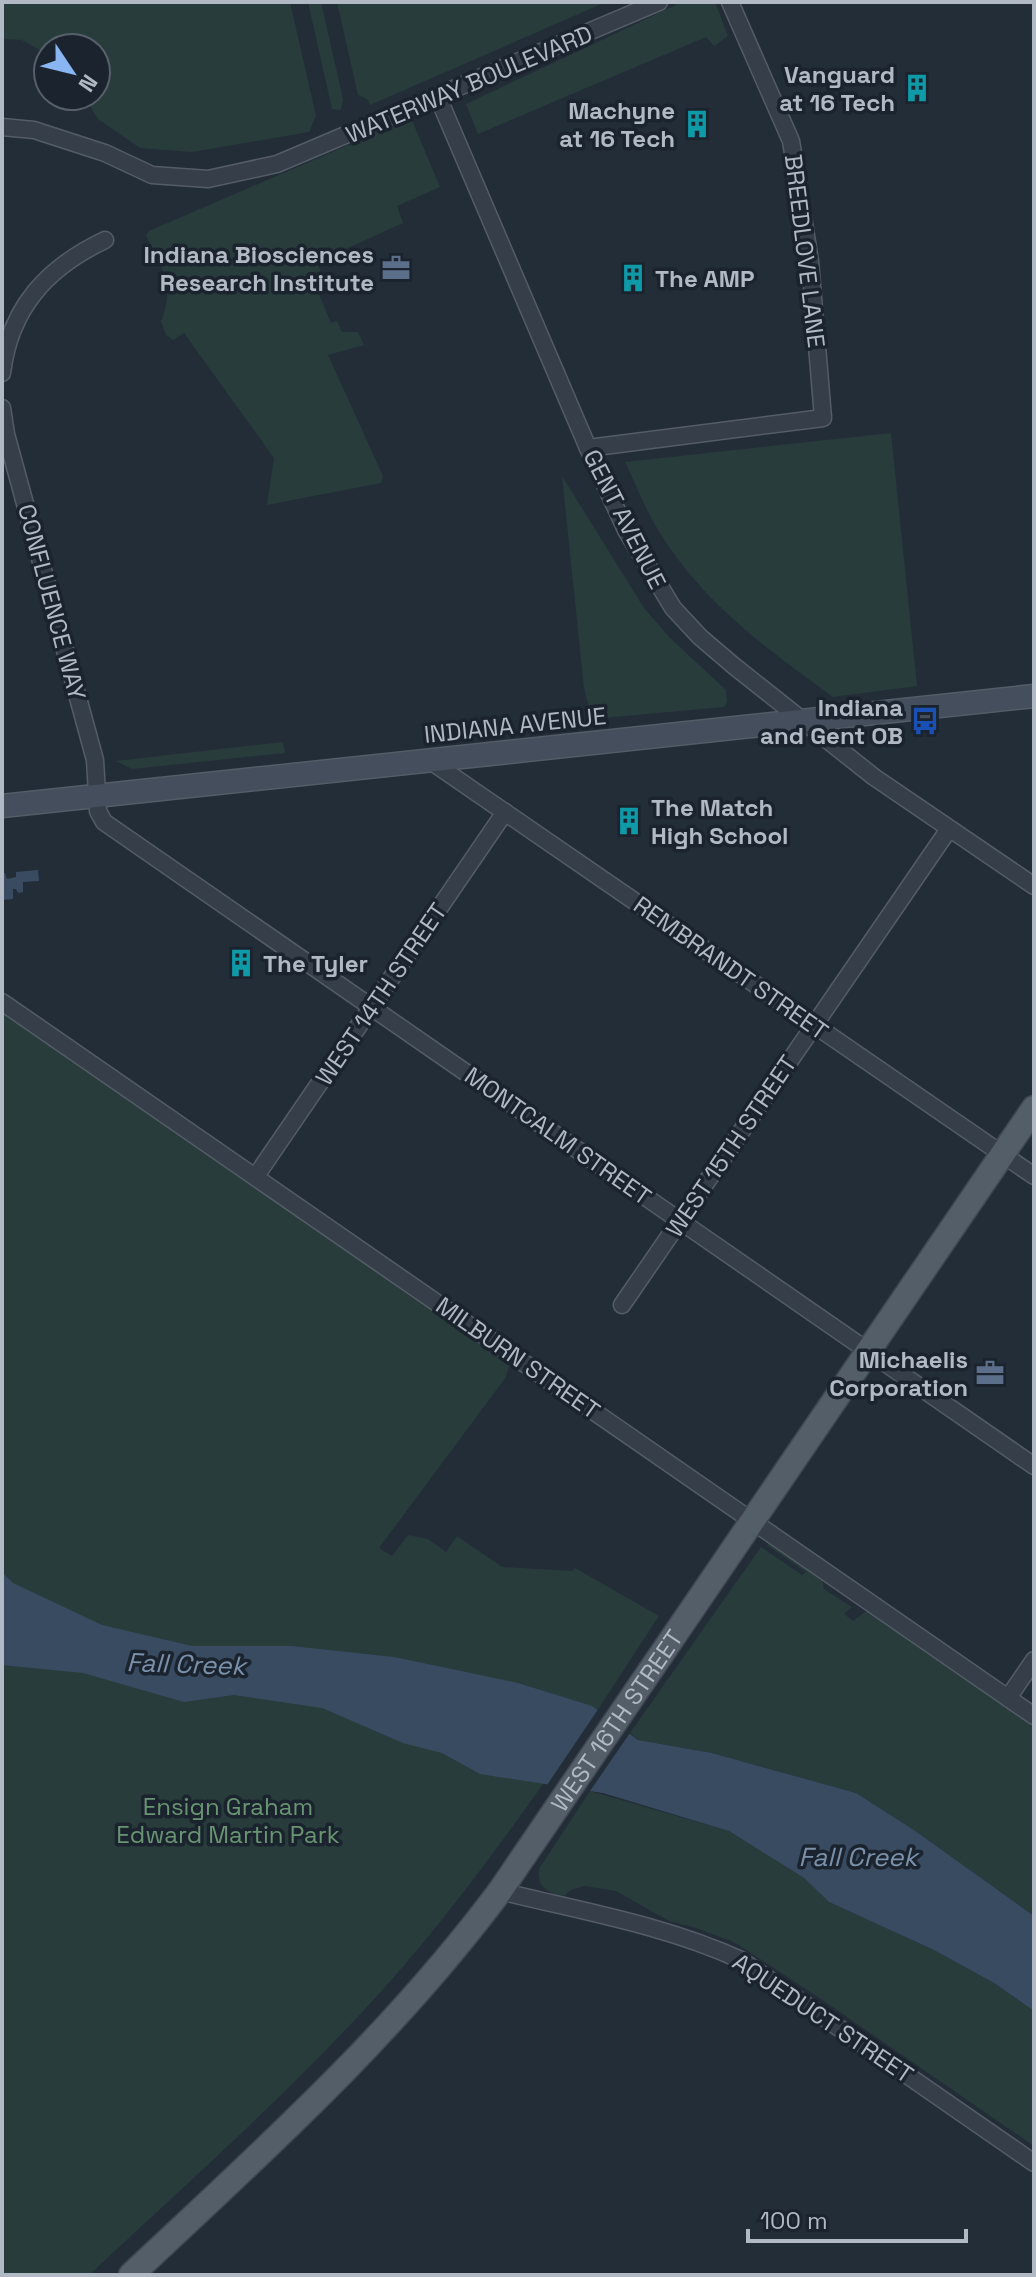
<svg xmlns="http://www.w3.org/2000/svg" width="1036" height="2277" viewBox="0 0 1036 2277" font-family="'Space Grotesk',sans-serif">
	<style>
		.green { fill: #283c3c }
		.water { fill: #394b61 }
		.pier { fill: #232d38 }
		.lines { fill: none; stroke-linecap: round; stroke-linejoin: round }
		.minor-casing { stroke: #545c67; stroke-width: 19 }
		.secondary-casing { stroke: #545c67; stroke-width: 25 }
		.primary-casing { stroke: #3f4852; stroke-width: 27 }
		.minor { stroke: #363f49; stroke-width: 16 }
		.secondary { stroke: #444e5c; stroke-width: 22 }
		.primary { stroke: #545e69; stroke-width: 24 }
		.labels { text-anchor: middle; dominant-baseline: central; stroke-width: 7; stroke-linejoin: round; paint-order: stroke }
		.poi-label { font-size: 24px; font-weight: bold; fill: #b1b9c5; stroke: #1b242e; text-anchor: end }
		.street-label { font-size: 24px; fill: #b1b9c5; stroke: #1b242e }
		.park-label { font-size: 24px; fill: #699572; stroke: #1b242e }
		.water-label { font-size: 26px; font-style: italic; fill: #7b91ab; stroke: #1b242e }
	</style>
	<rect width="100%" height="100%" fill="#232d38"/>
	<g class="green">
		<path d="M 2,2 L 290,2 L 316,116 L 309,132 L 192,152 L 140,148 L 98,119 L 84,96 L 96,96 L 96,48 L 48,48 L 48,55 L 22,40 L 2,39 Z"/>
		<path d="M 308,2 L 321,2 L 343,99 L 341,110 L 332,109 Z"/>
		<path d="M 337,2 L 606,2 L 370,105 L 367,99 L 358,95 Z"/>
		<path d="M 682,2 L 715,2 L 728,36 L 714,46 L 706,37 L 478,134 L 466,104 Z"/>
		<path d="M 411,118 L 440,187 L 397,206 L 403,223 L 317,262 L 327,287 L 318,292 L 331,323 L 337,321 L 342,332 L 358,332 L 364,345 L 328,355 L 383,476 L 381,483 L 267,505 L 274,458 L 184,333 L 173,340 L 166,335 L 161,321 C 176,285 161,268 146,235 L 149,231 Z"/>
		<path d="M 891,433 L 917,686 L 833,697 C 765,648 697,598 654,523 C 643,504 635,482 625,462 Z"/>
		<path d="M 562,476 L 644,608 L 670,638 L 726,690 L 727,702 L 724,707 L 592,719 L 584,688 Z"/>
		<path d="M 283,742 L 285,753 L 132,769 L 116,761 Z"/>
		<path d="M 2,1013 L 510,1363 L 506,1377 L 379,1548 L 392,1556 L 408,1535 L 428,1539 L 446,1552 L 457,1536 L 502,1567 L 573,1571 L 575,1568 L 659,1616 L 597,1711 L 595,1710 C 523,1813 451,1917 365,2009 C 278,2103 182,2188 89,2275 L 2,2275 Z"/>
		<path d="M 770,1542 L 821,1575 L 824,1589 L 852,1607 L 844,1614 L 853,1621 L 869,1609 L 1034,1722 L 1034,1916 L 914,1830 L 856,1793 L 712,1753 L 638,1740 L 630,1733 L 761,1547 L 802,1575 L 806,1572 L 767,1545 Z"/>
		<path d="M 590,1791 L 729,1831 L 804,1878 L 829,1902 L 934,1950 L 994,1983 L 1034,2011 L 1034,2146 L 821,1999 L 734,1942 L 693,1927 L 669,1921 L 616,1891 L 585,1886 L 571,1890 L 564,1896 C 548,1893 537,1888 539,1869 Z"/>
	</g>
	<g class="water">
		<path d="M 38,870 L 39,881 L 23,882 L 23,892 L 18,893 L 16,889 L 13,889 L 13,899 L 2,900 L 2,873 L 5,873 L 7,879 L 16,877 L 16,872 Z"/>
		<path d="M 2,1572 L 13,1583 L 102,1625 L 192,1646 L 291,1646 L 394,1657 L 518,1683 L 592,1706 L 638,1740 L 712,1753 L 856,1793 L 914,1830 L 1034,1916 L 1034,2011 L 994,1983 L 934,1950 L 829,1902 L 804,1878 L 729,1831 L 603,1793 L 480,1774 L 442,1753 L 403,1743 L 322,1708 L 234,1695 L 184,1702 L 83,1673 L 2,1665 Z"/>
	</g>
	<path class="pier" d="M 599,1708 L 632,1730 L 588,1794 L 545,1788 Z"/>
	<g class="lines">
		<defs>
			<g id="minor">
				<path d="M 438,97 L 588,448 L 626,530 L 673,608 L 700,637 L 734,666 L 874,777 L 1034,886"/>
				<path d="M 2,127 L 34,130 L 105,153 L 152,175 L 208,179 L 277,164 L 659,2"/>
				<path d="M 2,373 C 10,307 48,267 105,240"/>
				<path d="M 2,408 L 6,434 L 95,760 L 98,811 L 104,822 L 1034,1466"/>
				<path d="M 588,448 L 823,418 L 810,261 L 791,141 L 730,2"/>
				<path d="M 429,760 L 1034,1176"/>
				<path d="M 2,1002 L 1034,1716"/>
				<path d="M 256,1176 L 505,812"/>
				<path d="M 622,1305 L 949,829"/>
				<path d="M 1008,1698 L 1034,1660"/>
				<path d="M 500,1891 C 580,1911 665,1925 741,1960 L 1034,2163"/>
			</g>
			<path id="secondary" d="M 2,806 L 1034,696"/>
			<g id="primary">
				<path id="s1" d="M 131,2275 C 263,2151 391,2037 500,1891 L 1034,1108"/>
			</g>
		</defs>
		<use href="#minor" class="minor-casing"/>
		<use href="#secondary" class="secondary-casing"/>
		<use href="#primary" class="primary-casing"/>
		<use href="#minor" class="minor"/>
		<use href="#secondary" class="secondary"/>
		<use href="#primary" class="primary"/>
	</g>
	<defs>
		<symbol id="building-bare" viewBox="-9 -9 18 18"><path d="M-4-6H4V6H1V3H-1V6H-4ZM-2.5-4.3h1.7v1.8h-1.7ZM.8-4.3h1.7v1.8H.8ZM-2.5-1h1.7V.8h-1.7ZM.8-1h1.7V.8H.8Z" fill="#0f9aa8" stroke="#1b242e" stroke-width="2.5" paint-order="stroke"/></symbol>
		<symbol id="office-bare" viewBox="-9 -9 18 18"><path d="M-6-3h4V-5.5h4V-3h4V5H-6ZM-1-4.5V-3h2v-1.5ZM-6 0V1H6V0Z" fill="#5c6f8a" stroke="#1b242e" stroke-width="2.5" paint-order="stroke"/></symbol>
		<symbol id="bus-bare" viewBox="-9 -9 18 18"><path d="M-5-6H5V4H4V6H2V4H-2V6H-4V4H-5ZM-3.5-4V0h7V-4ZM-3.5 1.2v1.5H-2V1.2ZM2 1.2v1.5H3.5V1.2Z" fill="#1a4fb4" stroke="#1b242e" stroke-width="2.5" paint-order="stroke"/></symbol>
	</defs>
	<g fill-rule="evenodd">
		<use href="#building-bare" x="897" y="68" width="40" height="40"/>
		<use href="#building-bare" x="677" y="104" width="40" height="40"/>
		<use href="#office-bare" x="376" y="248" width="40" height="40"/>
		<use href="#building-bare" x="613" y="258" width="40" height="40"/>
		<use href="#bus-bare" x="905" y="701" width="40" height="40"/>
		<use href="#building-bare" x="609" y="801" width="40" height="40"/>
		<use href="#building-bare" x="221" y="943" width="40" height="40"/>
		<use href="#office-bare" x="970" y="1353" width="40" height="40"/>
	</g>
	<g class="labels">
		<g class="poi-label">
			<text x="895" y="74">Vanguard<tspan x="895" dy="28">at 16 Tech</tspan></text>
			<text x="675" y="110">Machyne<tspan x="675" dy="28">at 16 Tech</tspan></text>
			<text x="374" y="254">Indiana Biosciences<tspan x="374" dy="28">Research Institute</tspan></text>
			<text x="655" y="278" text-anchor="start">The AMP</text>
			<text x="903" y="707">Indiana<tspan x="903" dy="28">and Gent OB</tspan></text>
			<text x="651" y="807" text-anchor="start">The Match<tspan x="651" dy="28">High School</tspan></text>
			<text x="263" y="963" text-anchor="start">The Tyler</text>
			<text x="968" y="1359">Michaelis<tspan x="968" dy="28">Corporation</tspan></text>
		</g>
		<g class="street-label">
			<text transform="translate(469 84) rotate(-23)">WATERWAY BOULEVARD</text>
			<text transform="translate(805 251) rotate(83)">BREEDLOVE LANE</text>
			<text transform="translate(625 519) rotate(63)">GENT AVENUE</text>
			<text transform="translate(52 602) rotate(75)">CONFLUENCE WAY</text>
			<text transform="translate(515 725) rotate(-6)">INDIANA AVENUE</text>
			<text transform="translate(731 968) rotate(35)">REMBRANDT STREET</text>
			<text transform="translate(381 994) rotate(-56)">WEST 14TH STREET</text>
			<text transform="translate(558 1136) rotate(35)">MONTCALM STREET</text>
			<text transform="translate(731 1146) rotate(-56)">WEST 15TH STREET</text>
			<text transform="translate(518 1358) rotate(35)">MILBURN STREET</text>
			<text stroke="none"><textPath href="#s1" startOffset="740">WEST 16TH STREET</textPath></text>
			<text transform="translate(823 2018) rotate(34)">AQUEDUCT STREET</text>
		</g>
		<g class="park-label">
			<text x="228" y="1806">Ensign Graham<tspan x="228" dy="28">Edward Martin Park</tspan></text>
		</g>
		<g class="water-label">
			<text transform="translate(186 1664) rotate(2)">Fall Creek</text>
			<text x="858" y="1857">Fall Creek</text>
		</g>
	</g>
	<rect width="1036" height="2277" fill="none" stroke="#b1b9c5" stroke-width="8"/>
	<g transform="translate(72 72) rotate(125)"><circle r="38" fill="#1b242e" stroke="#57606a" stroke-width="2"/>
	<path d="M0-6L14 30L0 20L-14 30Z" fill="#89b5f2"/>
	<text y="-12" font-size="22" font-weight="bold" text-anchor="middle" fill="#b1b9c5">N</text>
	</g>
	<path d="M748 2229v12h218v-12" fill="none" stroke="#b1b9c5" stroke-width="4"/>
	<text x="760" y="2229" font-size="24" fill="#b1b9c5" stroke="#1b242e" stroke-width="6" paint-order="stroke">100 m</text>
</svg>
